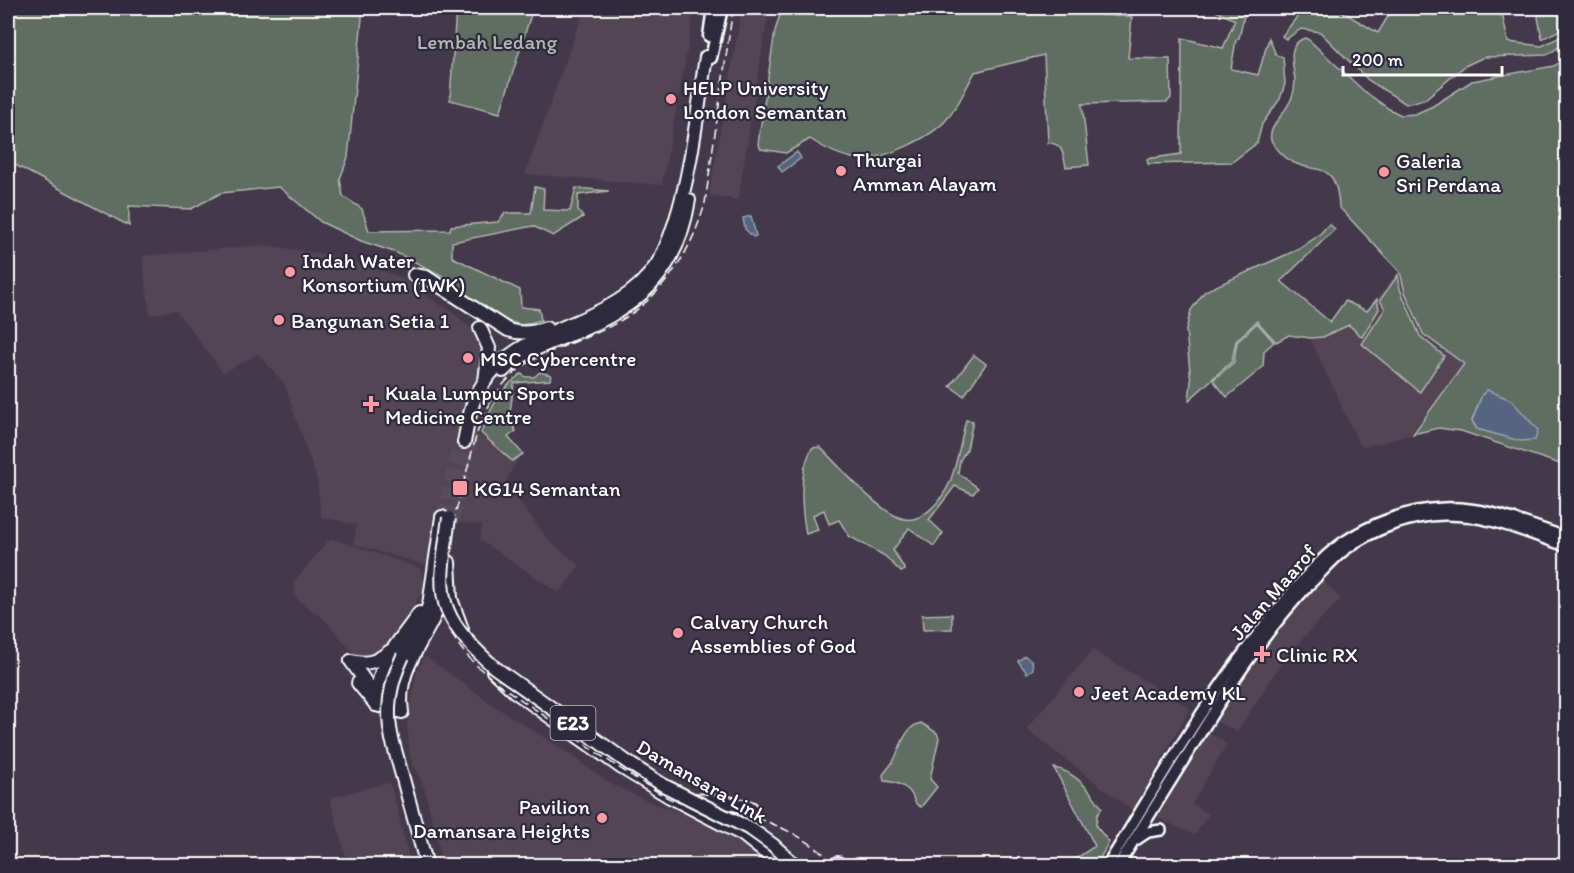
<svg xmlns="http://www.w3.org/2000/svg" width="1574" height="873" viewBox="0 0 1574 873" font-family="Itim,sans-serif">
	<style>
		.built { fill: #534453 }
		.green { fill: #616d62; stroke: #b0b6b0; stroke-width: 1.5; fill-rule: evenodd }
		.water { fill: #54657f; stroke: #98a3b2; stroke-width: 1.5 }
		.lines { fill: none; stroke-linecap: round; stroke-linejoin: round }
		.stream { stroke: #98a3b2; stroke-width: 1.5 }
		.highway-tunnel { stroke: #574d5c; stroke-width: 12; stroke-dasharray: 12 6; stroke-linecap: butt }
		.secondary-casing { stroke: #fff; stroke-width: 14 }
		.primary-casing { stroke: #fff; stroke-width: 15 }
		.highway-casing { stroke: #fff; stroke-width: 16 }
		.secondary { stroke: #2f2a3d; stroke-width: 9 }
		.primary { stroke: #2f2a3d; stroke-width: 10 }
		.highway { stroke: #2f2a3d; stroke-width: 12 }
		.rail { stroke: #fff; stroke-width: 1.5; stroke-dasharray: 9 4.5; stroke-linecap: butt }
		.highway-bridge-casing { stroke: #fff; stroke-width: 16; stroke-linecap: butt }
		.highway-bridge { stroke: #2f2a3d; stroke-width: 12 }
		.poi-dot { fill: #ff9aa2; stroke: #2f2a3d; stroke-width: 2 }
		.labels { text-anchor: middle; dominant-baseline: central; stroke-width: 4.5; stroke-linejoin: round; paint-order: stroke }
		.shield { fill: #2f2a3d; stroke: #c1bfc5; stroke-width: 1.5 }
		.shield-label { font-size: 20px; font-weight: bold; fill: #fff }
		.park-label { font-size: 21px; fill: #b0b6b0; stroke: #2f2a3d }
		.poi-label { font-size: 21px; fill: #fff; stroke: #2f2a3d; text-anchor: start }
		.street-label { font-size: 21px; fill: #fff; stroke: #2f2a3d }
	</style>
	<rect width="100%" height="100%" fill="#44394a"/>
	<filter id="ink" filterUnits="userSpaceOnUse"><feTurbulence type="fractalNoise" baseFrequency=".0167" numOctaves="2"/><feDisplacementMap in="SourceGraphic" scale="12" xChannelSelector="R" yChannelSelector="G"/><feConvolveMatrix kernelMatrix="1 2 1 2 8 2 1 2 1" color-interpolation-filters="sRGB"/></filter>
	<g filter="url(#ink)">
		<g class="built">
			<path d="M 588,8 L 695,8 L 662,185 L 525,174 L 581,18 Z"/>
			<path d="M 742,8 L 769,8 L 738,200 L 709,195 Z"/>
			<path d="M 265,245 L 331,255 L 398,276 L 456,315 L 483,339 L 484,362 L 458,422 L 481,436 L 516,462 L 505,483 L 551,543 L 580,565 L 559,593 L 480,540 L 482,525 L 437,521 L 429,566 L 353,544 L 357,525 L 321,517 L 317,480 L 284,383 L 258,354 L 223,373 L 176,310 L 150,315 L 142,256 Z"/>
			<path d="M 1399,270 L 1404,293 L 1422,335 L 1463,364 L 1410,435 L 1363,447 L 1359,444 L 1310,338 L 1323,337 L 1349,325 L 1362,337 L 1379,309 L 1377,299 Z"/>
			<path d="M 333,539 L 420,568 L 426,585 L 398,633 L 383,652 L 373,658 L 359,658 L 353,653 L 324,619 L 298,600 L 295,593 L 294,582 L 327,542 Z"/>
			<path d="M 1321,578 L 1341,599 L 1312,628 L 1277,670 L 1237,732 L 1214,720 L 1254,658 L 1286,616 Z"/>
			<path d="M 1093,650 L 1190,708 L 1133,811 L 1026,729 Z"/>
			<path d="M 425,656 L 496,707 L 553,743 L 611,784 L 655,804 L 729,829 L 774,865 L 443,865 L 424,787 L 410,757 L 407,723 L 417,671 Z"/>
			<path d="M 1207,731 L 1227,744 L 1192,804 L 1209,814 L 1195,835 L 1158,818 Z"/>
			<path d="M 386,783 L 390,784 L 392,789 L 411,865 L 348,865 L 330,798 Z"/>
			<path d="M 1566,845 L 1566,865 L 1548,865 Z"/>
		</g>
		<g class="green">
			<path d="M 8,8 L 363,8 L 348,157 L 340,179 L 343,196 L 362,209 L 369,231 L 450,230 L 451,226 L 498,222 L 505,213 L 531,213 L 535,187 L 544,189 L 543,210 L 570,211 L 576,188 L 609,191 L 578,195 L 578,211 L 583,217 L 553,236 L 533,226 L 452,242 L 452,257 L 520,290 L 521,307 L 539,309 L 541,320 L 522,325 L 499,319 L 441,275 L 397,253 L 361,241 L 321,222 L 279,187 L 221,193 L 191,209 L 129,206 L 129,226 L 8,161 Z"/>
			<path d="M 456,8 L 533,8 L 500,113 L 450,100 Z"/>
			<path d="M 782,8 L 1004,8 L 1040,10 L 1040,8 L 1050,8 L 1050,11 L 1132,17 L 1128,58 L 1170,59 L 1171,98 L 1167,102 L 1082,104 L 1089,165 L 1066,167 C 1063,154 1063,143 1048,143 L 1044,55 L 975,72 C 966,87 959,106 947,119 C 931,138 877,164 852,158 C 837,155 822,147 810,139 L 786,153 L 761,149 L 758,144 L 775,31 Z"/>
			<path d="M 1210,8 L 1252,8 L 1244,16 L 1239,38 L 1236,40 L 1231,69 L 1258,75 L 1269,38 L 1276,55 L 1283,57 L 1285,84 L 1280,99 L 1262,124 L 1257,143 L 1232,162 L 1148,164 L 1147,159 L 1181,154 L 1182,38 L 1223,48 L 1235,20 Z"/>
			<path d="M 1304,8 L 1336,8 L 1378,33 L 1393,8 L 1501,8 L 1508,42 L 1542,46 L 1566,34 L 1566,42 L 1547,55 L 1484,57 L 1465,66 L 1425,99 L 1406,104 L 1368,80 L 1320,32 L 1301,29 L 1286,39 L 1282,36 Z"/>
			<path d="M 1540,8 L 1566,8 L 1566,27 L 1542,39 L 1538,17 Z"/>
			<path d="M 1305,38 L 1309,40 L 1364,91 L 1389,109 L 1401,115 L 1415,114 L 1433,106 L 1472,81 L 1554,66 L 1566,58 L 1566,466 L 1461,431 L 1438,428 L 1413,434 L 1464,364 L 1423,334 L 1405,292 L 1400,272 L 1339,207 C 1336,151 1309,181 1282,154 C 1278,150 1273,145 1271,140 C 1266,122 1301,107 1294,73 C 1292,60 1288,43 1305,38 ZM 1482,395 L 1497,434 L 1477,429 L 1472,421 Z"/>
			<path d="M 1329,224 L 1335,229 L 1281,281 L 1330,322 L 1345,301 L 1367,311 L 1377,299 L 1379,309 L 1362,337 L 1349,325 L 1323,337 L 1310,338 L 1289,335 L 1276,342 L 1257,321 L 1236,341 L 1232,361 L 1189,400 L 1191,382 L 1186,330 L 1191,310 L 1205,291 L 1299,249 L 1319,235 Z"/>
			<path d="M 1398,275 L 1400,289 L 1420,336 L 1444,356 L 1420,392 L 1362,344 L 1385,309 L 1380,300 Z"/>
			<path d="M 1257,323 L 1274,342 L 1264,351 L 1263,367 L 1227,397 L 1213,380 L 1234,362 L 1237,342 Z"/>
			<path d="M 974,355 L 986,364 L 964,396 L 950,386 Z"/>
			<path d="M 540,372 L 551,375 L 550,380 L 514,383 L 509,420 L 516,431 L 508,437 L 523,454 L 512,461 L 481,433 C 490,409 500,389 521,374 L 526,377 L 534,377 Z"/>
			<path d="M 966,420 L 973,421 L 967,449 L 960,460 L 958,473 L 978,488 L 973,494 L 955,486 L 929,520 L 943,533 L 934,546 L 909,528 L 893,550 L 905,570 L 901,572 L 885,556 L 849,536 L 839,520 L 829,524 L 824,510 L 813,515 L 818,530 L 806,534 C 801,507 798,473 812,448 L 820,447 C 840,467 873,506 898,517 C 920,528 942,500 950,482 C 957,464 961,439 966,420 Z"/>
			<path d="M 952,614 L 952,629 L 923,630 L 922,615 Z"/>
			<path d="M 921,723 L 937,733 L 939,738 L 930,779 L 937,787 L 921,807 C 914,804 915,801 912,795 C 907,786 894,781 884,781 L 883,775 C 887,769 892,764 895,758 C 901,745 906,726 921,723 Z"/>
			<path d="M 1054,768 C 1075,771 1091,791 1102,808 L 1097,815 L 1096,826 L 1109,842 L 1096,865 L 1066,865 L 1095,846 Z"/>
		</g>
		<g class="water">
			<path d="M 797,152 L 801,158 L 782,172 L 778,166 Z"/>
			<path d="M 751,216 L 756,236 L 753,237 L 745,229 L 743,218 Z"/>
			<path d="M 1487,390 L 1511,400 L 1538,430 L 1535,440 L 1520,441 L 1477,429 L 1472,421 L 1482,395 Z"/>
			<path d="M 1025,656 L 1032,661 L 1033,669 L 1027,673 L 1018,661 Z"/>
		</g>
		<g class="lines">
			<path class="stream" d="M 486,866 L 493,860"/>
			<g class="highway-tunnel">
				<path d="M 442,517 L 459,444"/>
				<path d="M 454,519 L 471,441"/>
			</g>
			<defs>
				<g id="secondary">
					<path d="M 1136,840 L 1148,832 L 1161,830"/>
					<path d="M 1107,866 C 1161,778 1212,688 1278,609 C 1297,586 1317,561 1342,543 C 1371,523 1408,509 1444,508 C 1487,506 1526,524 1566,537"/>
					<path d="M 1118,866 C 1147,819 1176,773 1205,726 C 1236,676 1269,627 1310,584 C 1322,572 1333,559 1346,549 C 1374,529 1410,516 1444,515 C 1487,514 1526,533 1566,546"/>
				</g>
				<g id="primary">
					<path d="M 709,36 L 713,8"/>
					<path d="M 711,58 L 722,8"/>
				</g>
				<g id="highway">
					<path d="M 414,275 L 426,277 L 508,330 C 520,334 533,333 546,328"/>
					<path d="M 480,328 L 489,348 L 485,381"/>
					<path d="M 503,371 C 522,352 547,344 572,334 C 639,307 677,274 689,200"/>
					<path d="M 464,442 C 467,428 469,412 475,398 C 512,319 612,333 657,264 C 666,250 670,237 675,222 C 692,169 697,112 706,57"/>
					<path d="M 449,562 L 451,599 L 462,629"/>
					<path d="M 403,656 L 424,617 L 429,605 L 442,517"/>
					<path d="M 351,661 L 369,687"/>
					<path d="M 351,661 C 368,665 376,662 390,651"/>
					<path d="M 493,671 L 514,691 L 622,768 L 670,797 L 743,835 L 782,866"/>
					<path d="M 358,683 L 376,705 L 402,712 C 394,665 434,634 443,591"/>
					<path d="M 376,705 C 377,696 377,686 380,677 C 386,653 406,633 419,613"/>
					<path d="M 392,739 L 427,866"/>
					<path d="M 693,800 L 724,802 L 751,808"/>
					<path d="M 838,866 L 838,863"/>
				</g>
			</defs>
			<use href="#secondary" class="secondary-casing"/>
			<use href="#primary" class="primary-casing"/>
			<use href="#highway" class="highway-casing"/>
			<use href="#secondary" class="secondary"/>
			<use href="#primary" class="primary"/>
			<use href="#highway" class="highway"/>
			<path class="rail" d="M 733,8 L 705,203 C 692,251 663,297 618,322 C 553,358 507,349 477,433 L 444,556 C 441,575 437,597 444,615 C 449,632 460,649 472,661 C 496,685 526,702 553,722 C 583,743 612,764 643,783 C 654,789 664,797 675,801 C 690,807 704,806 720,809 C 765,818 804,833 837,866"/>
			<defs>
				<g id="highway-bridge">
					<path d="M 449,518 C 438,595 433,612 494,667 L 630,764 L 663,785 L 752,830 L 773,845 L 796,866"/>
					<path d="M 392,739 C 385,709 390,683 403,656"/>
				</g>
			</defs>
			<use href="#highway-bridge" class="highway-bridge-casing"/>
			<use href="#highway-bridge" class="highway-bridge"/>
		</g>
	</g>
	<g class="poi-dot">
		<circle cx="671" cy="99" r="6"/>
		<circle cx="841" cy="171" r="6"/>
		<circle cx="1384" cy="172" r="6"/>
		<circle cx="290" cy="272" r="6"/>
		<circle cx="279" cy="320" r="6"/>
		<circle cx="468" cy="358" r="6"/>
		<path d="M368 395h6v6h6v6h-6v6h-6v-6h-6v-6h6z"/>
		<rect x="452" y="480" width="16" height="16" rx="3"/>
		<circle cx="678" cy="633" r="6"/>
		<path d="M1259 645h6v6h6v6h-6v6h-6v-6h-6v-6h6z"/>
		<circle cx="1079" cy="692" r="6"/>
		<circle cx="602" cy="818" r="6"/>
	</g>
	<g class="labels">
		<rect class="shield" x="550.5" y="706" width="45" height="34" rx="4.5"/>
		<g class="shield-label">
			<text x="573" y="723">E23</text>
		</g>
		<g class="park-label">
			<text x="487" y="41">Lembah Ledang</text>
		</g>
		<g class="poi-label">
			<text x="683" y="87">HELP University<tspan x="683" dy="24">London Semantan</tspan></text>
			<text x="853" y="159">Thurgai<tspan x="853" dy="24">Amman Alayam</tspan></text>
			<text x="1396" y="160">Galeria<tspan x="1396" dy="24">Sri Perdana</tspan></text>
			<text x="302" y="260">Indah Water<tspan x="302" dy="24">Konsortium (IWK)</tspan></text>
			<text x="291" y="320">Bangunan Setia 1</text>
			<text x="480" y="358">MSC Cybercentre</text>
			<text x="385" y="392">Kuala Lumpur Sports<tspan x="385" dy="24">Medicine Centre</tspan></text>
			<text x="474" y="488">KG14 Semantan</text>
			<text x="690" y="621">Calvary Church<tspan x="690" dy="24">Assemblies of God</tspan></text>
			<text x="1276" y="654">Clinic RX</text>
			<text x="1091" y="692">Jeet Academy KL</text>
			<text x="590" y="806" text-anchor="end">Pavilion<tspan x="590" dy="24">Damansara Heights</tspan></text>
		</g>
		<g class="street-label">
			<text transform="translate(1273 592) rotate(-49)">Jalan Maarof</text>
			<text transform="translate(702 781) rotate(30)">Damansara Link</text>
		</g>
	</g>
	<rect width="1574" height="873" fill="none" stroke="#2f2a3d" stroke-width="30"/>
	<rect x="15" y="15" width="1544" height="843" fill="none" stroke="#fff" stroke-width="2" filter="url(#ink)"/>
	<path d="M1343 66v9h159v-9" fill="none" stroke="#ffffff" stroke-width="3"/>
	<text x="1352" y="66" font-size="18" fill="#ffffff" stroke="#2f2a3d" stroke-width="4.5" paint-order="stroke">200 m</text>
</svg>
